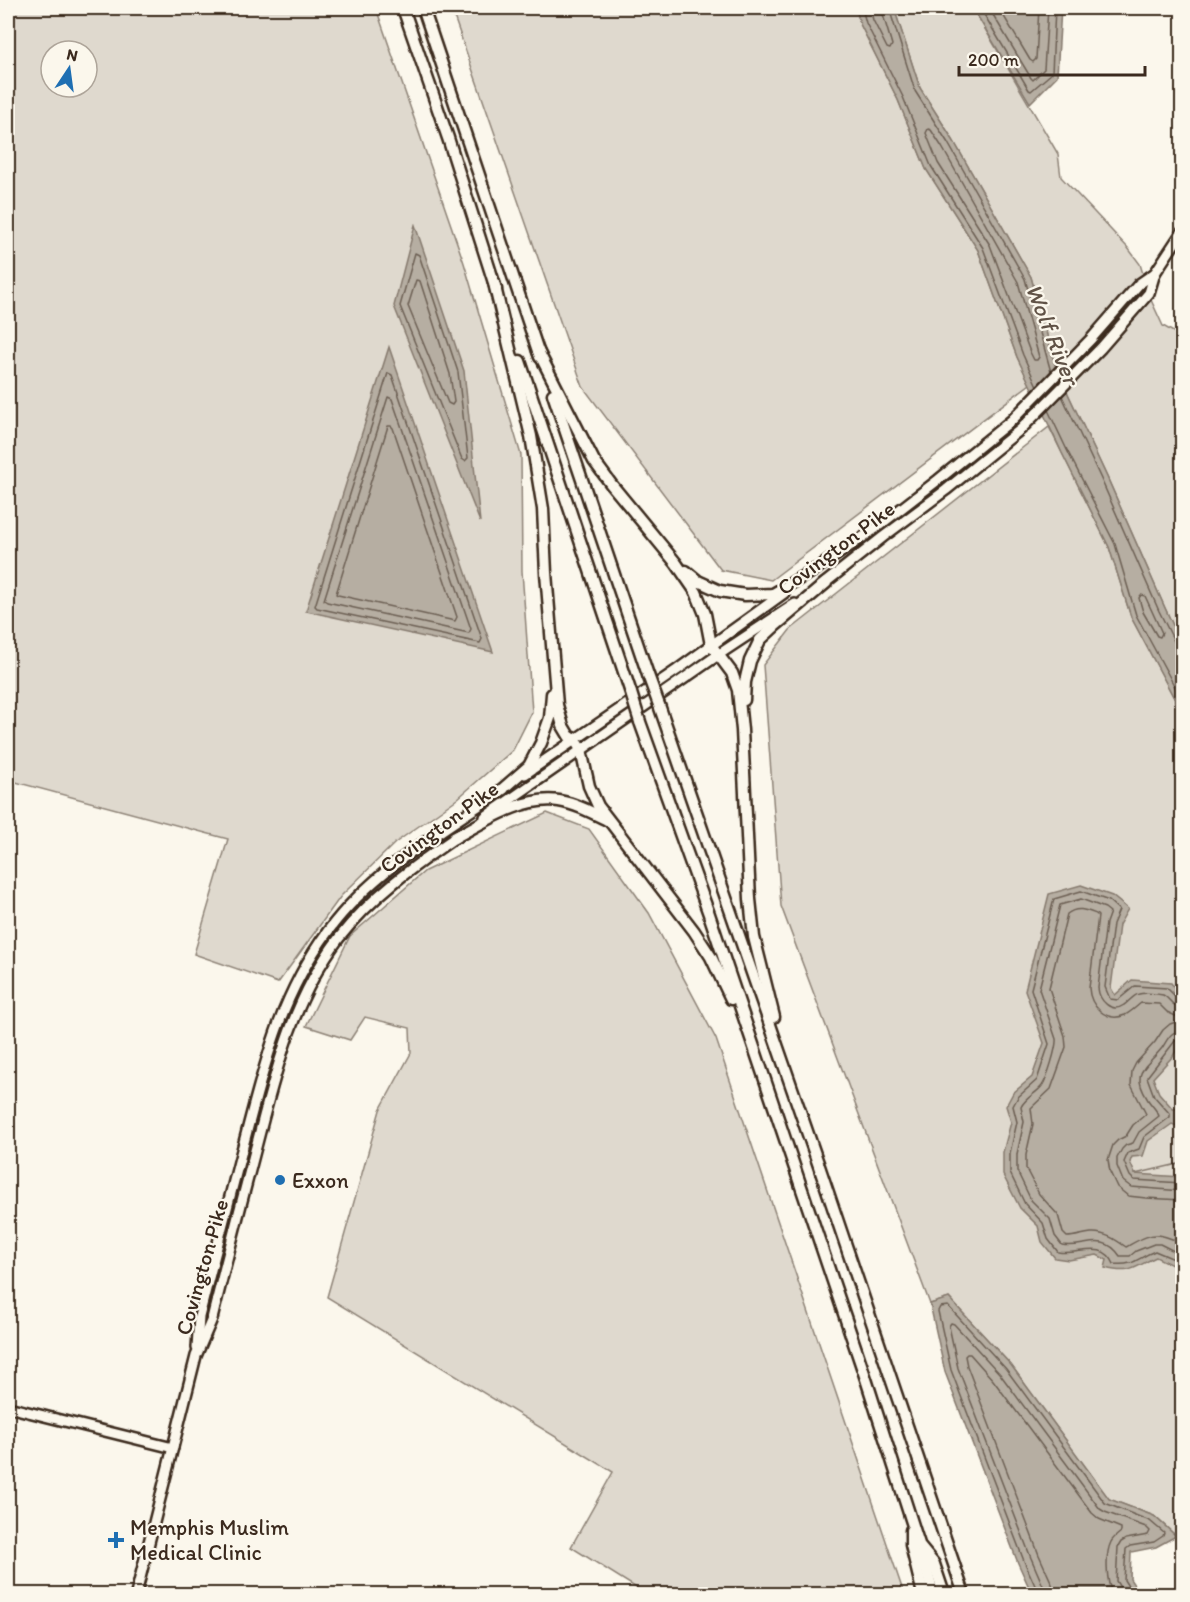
<svg xmlns="http://www.w3.org/2000/svg" width="1190" height="1602" viewBox="0 0 1190 1602" font-family="Itim,sans-serif">
	<style>
		.green { fill: #dfd9ce; stroke: #8d8276; stroke-width: 1.5; fill-rule: evenodd }
		.water { fill: #b6aea2; stroke: #85796d; stroke-width: 1.5 }
		.lines { fill: none; stroke-linecap: round; stroke-linejoin: round }
		.shore { stroke: #6c5f53; stroke-width: 1.5 }
		.stream { stroke: #85796d; stroke-width: 1.5 }
		.major-casing { stroke: #3b2a1e; stroke-width: 14 }
		.highway-casing { stroke: #3b2a1e; stroke-width: 15 }
		.major { stroke: #fbf7ec; stroke-width: 9 }
		.highway { stroke: #fbf7ec; stroke-width: 10 }
		.highway-bridge-casing { stroke: #3b2a1e; stroke-width: 15; stroke-linecap: butt }
		.highway-bridge { stroke: #fbf7ec; stroke-width: 10 }
		.poi-dot { fill: #1f6fb2; stroke: #fbf7ec; stroke-width: 2 }
		.labels { text-anchor: middle; dominant-baseline: central; stroke-width: 4.5; stroke-linejoin: round; paint-order: stroke }
		.street-label { font-size: 22px; fill: #3b2a1e; stroke: #fbf7ec }
		.poi-label { font-size: 22px; fill: #3b2a1e; stroke: #fbf7ec; text-anchor: start }
		.water-label { font-size: 24px; font-style: italic; fill: #605246; stroke: #fbf7ec }
	</style>
	<rect width="100%" height="100%" fill="#fbf7ec"/>
	<filter id="ink" filterUnits="userSpaceOnUse"><feTurbulence type="fractalNoise" baseFrequency=".0167" numOctaves="2"/><feDisplacementMap in="SourceGraphic" scale="12" xChannelSelector="R" yChannelSelector="G"/><feConvolveMatrix kernelMatrix="1 2 1 2 8 2 1 2 1" color-interpolation-filters="sRGB"/></filter>
	<g filter="url(#ink)">
		<g class="green">
			<path d="M 8,8 L 376,8 L 464,263 L 521,455 L 522,571 L 532,712 L 513,750 L 457,799 L 395,843 L 341,896 L 278,983 L 194,954 L 228,839 L 8,780 ZM 51,51 L 87,51 L 87,87 L 51,87 Z"/>
			<path d="M 451,8 L 856,8 L 860,24 L 898,100 L 926,169 L 978,250 L 1017,357 L 1030,384 L 771,580 L 721,570 L 583,387 Z"/>
			<path d="M 894,8 L 976,8 L 975,12 L 1058,154 L 1061,177 L 1128,248 L 1140,264 L 1151,300 L 1163,326 L 1182,337 L 1182,645 L 1165,608 L 1107,477 L 1056,368 L 1031,277 L 953,140 L 920,88 Z"/>
			<path d="M 1049,427 L 1109,547 L 1131,617 L 1182,713 L 1182,1541 L 1154,1516 L 1109,1499 L 1011,1365 L 949,1298 L 930,1304 L 781,906 L 763,665 L 790,630 Z"/>
			<path d="M 547,813 L 589,829 L 649,913 L 716,1039 L 904,1594 L 646,1594 L 571,1547 L 613,1472 L 327,1297 L 380,1110 L 411,1053 L 410,1028 L 365,1017 L 350,1040 L 306,1026 L 350,936 L 425,871 Z"/>
		</g>
		<g class="water">
			<path d="M 856,8 L 894,8 L 920,88 L 953,140 L 1031,277 L 1056,368 L 1107,477 L 1165,608 L 1182,645 L 1182,713 L 1131,617 L 1109,547 L 1062,453 L 1017,357 L 978,250 L 926,169 L 898,100 L 860,24 Z"/>
			<path d="M 976,8 L 1061,8 L 1057,76 L 1030,103 L 975,12 Z"/>
			<path d="M 415,225 L 464,371 L 480,522 L 394,306 Z"/>
			<path d="M 389,347 L 493,652 L 306,611 Z"/>
			<path d="M 1081,885 L 1112,896 L 1128,909 L 1119,925 L 1111,988 L 1115,995 L 1132,980 L 1171,983 L 1182,996 L 1182,1041 L 1173,1056 L 1153,1078 L 1159,1093 L 1173,1109 L 1182,1109 L 1182,1128 L 1172,1124 L 1148,1141 L 1143,1156 L 1132,1157 L 1130,1162 L 1135,1174 L 1182,1177 L 1182,1261 L 1174,1266 L 1156,1257 C 1134,1267 1132,1275 1105,1268 L 1107,1260 L 1097,1255 L 1069,1260 L 1055,1258 L 1042,1242 L 1038,1226 L 1020,1208 L 1003,1175 L 1003,1152 L 1011,1122 L 1006,1106 L 1013,1093 L 1032,1077 L 1044,1043 L 1025,990 L 1049,894 Z"/>
			<path d="M 949,1298 L 1011,1365 L 1109,1499 L 1154,1516 L 1176,1536 L 1156,1547 L 1131,1552 L 1130,1579 L 1140,1594 L 1032,1594 L 1018,1563 L 945,1372 L 930,1304 Z"/>
		</g>
		<g class="lines">
			<g class="shore">
				<path d="M 862,8 L 866,23 L 903,97 L 931,166 L 983,248 L 1023,355 L 1037,386"/>
				<path d="M 870,8 L 873,20 L 887,48 L 890,49 L 892,45 L 881,8"/>
				<path d="M 889,8 L 915,91 L 948,143 L 1025,279 L 1051,372"/>
				<path d="M 982,8 L 982,11 L 1029,90 L 1031,91 L 1052,73 L 1055,8"/>
				<path d="M 989,8 L 1031,78 L 1033,80 L 1044,69 L 1048,8"/>
				<path d="M 999,8 L 1030,60 L 1033,62 L 1036,59 L 1039,8"/>
				<path d="M 928,129 L 931,130 L 942,147 L 1018,282 L 1039,357 L 1037,360 L 1034,360 L 1030,352 L 990,245 L 938,163 L 926,133 Z"/>
				<path d="M 415,253 L 419,255 L 458,372 L 468,458 L 465,461 L 462,459 L 400,306 Z"/>
				<path d="M 416,280 L 420,281 L 450,374 L 454,402 L 452,405 L 448,403 L 408,306 Z"/>
				<path d="M 388,373 L 392,375 L 482,639 L 480,643 L 317,608 L 315,606 Z"/>
				<path d="M 1062,396 L 1101,479 L 1159,611 L 1175,643 L 1178,645 L 1182,646"/>
				<path d="M 388,397 L 392,399 L 471,629 L 469,633 L 327,602 L 324,600 Z"/>
				<path d="M 1048,410 L 1067,450 L 1115,544 L 1136,615 L 1182,700"/>
				<path d="M 388,426 L 391,426 L 393,428 L 457,617 L 455,621 L 338,595 L 336,594 Z"/>
				<path d="M 1141,595 L 1145,596 L 1162,633 L 1160,637 L 1157,636 L 1143,612 L 1139,598 Z"/>
				<path d="M 1182,1000 L 1177,998 L 1167,988 L 1135,986 L 1118,1000 L 1110,999 L 1105,987 L 1113,924 L 1119,910 L 1109,901 L 1081,891 L 1054,899 L 1031,989 L 1049,1044 L 1037,1080 L 1018,1097 L 1013,1106 L 1017,1122 L 1010,1153 L 1010,1173 L 1025,1204 L 1043,1223 L 1048,1239 L 1058,1252 C 1079,1256 1103,1239 1114,1264 C 1135,1266 1137,1258 1155,1251 L 1174,1259 L 1182,1257"/>
				<path d="M 1182,1007 C 1170,1006 1171,999 1163,995 C 1158,994 1144,992 1139,994 C 1133,995 1129,1002 1124,1005 C 1111,1014 1099,1000 1098,988 L 1106,923 L 1110,912 L 1105,908 L 1081,899 L 1060,905 L 1039,989 L 1056,1039 C 1057,1047 1047,1079 1042,1086 C 1036,1094 1026,1097 1021,1107 L 1024,1122 L 1017,1154 L 1017,1171 L 1031,1200 L 1050,1219 L 1055,1236 L 1062,1245 C 1084,1249 1103,1231 1120,1256 L 1130,1256 L 1136,1251 L 1154,1244 L 1160,1244 L 1174,1251 L 1182,1250"/>
				<path d="M 1182,1031 C 1170,1031 1168,1039 1162,1048 C 1145,1069 1130,1072 1148,1100 C 1152,1106 1157,1110 1159,1116 L 1139,1132 L 1133,1143 L 1126,1145 L 1122,1149 L 1117,1158 L 1117,1166 L 1123,1181 L 1131,1187 L 1182,1191"/>
				<path d="M 1182,1038 L 1175,1041 L 1147,1077 L 1154,1096 L 1170,1114 L 1170,1117 L 1144,1137 L 1139,1149 L 1128,1153 L 1124,1162 L 1130,1176 L 1134,1180 L 1182,1183"/>
				<path d="M 1182,1200 L 1146,1198 L 1128,1196 L 1117,1187 L 1110,1172 L 1108,1160 L 1113,1145 L 1118,1140 L 1126,1136 L 1133,1125 L 1146,1114 L 1131,1085 L 1132,1071 L 1136,1063 L 1155,1042 L 1163,1030 L 1170,1024 L 1179,1021 L 1180,1018 L 1167,1012 L 1159,1004 L 1141,1003 C 1136,1007 1131,1012 1125,1015 C 1106,1023 1090,1006 1089,988 L 1098,916 L 1096,914 C 1086,910 1077,906 1067,914 L 1049,988 L 1065,1036 L 1066,1047 L 1051,1089 L 1031,1108 L 1033,1124 L 1026,1155 L 1026,1169 L 1039,1194 L 1058,1215 L 1063,1233 L 1067,1237 C 1075,1237 1082,1234 1091,1233 C 1104,1232 1115,1239 1126,1247 C 1137,1241 1150,1232 1163,1236 C 1171,1238 1175,1241 1182,1241"/>
				<path d="M 1037,1594 L 1037,1590 L 1024,1561 L 951,1370 L 938,1311 L 940,1307 L 948,1306 L 1006,1369 L 1105,1503 L 1150,1521 L 1164,1533 L 1163,1536 L 1154,1542 L 1130,1546 L 1126,1549 L 1124,1580 L 1133,1594"/>
				<path d="M 1045,1594 L 1044,1588 L 1031,1558 L 958,1368 L 949,1326 L 951,1323 L 954,1324 L 1000,1374 L 1100,1509 L 1105,1512 L 1146,1527 L 1150,1531 L 1148,1535 L 1126,1539 L 1121,1542 L 1118,1547 L 1116,1581 L 1124,1594"/>
				<path d="M 1054,1594 L 1052,1584 L 1039,1555 L 967,1366 L 965,1356 L 967,1354 L 970,1354 L 993,1380 L 1092,1513 L 1099,1519 L 1121,1528 L 1121,1532 C 1117,1535 1113,1538 1111,1542 C 1105,1554 1106,1583 1113,1594"/>
			</g>
			<path class="stream" d="M 1135,1174 L 1182,1163"/>
			<defs>
				<g id="major">
					<path d="M 809,574 L 876,528 L 938,480 L 1012,420 L 1091,339 L 1139,284 L 1155,273"/>
					<path d="M 821,586 L 883,537 L 946,490 L 1021,429 L 1101,348 L 1149,293 L 1155,273 L 1182,232"/>
					<path d="M 525,774 L 677,670 L 784,593"/>
					<path d="M 485,817 L 718,655 L 795,604"/>
					<path d="M 197,1348 L 199,1317 C 213,1261 228,1205 242,1150 C 263,1071 278,999 328,931 C 373,870 442,831 504,789"/>
					<path d="M 8,1407 L 173,1448"/>
					<path d="M 136,1594 L 196,1356 L 212,1319 C 226,1262 241,1205 256,1147 C 275,1074 292,1000 339,938 C 372,896 415,865 459,835"/>
				</g>
				<g id="highway">
					<path d="M 403,8 L 448,138 L 496,289"/>
					<path d="M 423,8 L 540,357"/>
					<path d="M 494,283 L 531,436 L 543,509 L 546,573 L 557,705 L 563,726 L 569,736 L 575,740 L 581,750 L 589,786 L 598,806 L 694,931 L 711,957 L 731,999"/>
					<path d="M 538,351 L 594,461 L 611,484 L 676,563 L 696,592 L 705,614 L 711,645 L 732,673 L 738,690 L 742,730 L 750,899 L 754,937 L 774,1017"/>
					<path d="M 520,361 L 631,693"/>
					<path d="M 553,394 L 648,675"/>
					<path d="M 686,571 L 698,581 L 720,591 L 745,595 L 773,594 L 814,570"/>
					<path d="M 744,700 L 745,682 L 750,661 L 760,640 L 775,626 L 826,583"/>
					<path d="M 659,705 L 818,1163 L 964,1594"/>
					<path d="M 640,722 L 709,914 L 866,1379 L 916,1535 L 920,1547 L 934,1564 L 944,1594"/>
					<path d="M 498,793 L 529,766 L 541,743 L 550,718 L 552,694"/>
					<path d="M 454,838 C 486,821 522,796 559,801 C 576,804 591,812 607,820"/>
					<path d="M 911,1530 L 911,1545 L 923,1594"/>
					<path d="M 922,1553 L 933,1594"/>
				</g>
			</defs>
			<use href="#major" class="major-casing"/>
			<use href="#highway" class="highway-casing"/>
			<use href="#major" class="major"/>
			<use href="#highway" class="highway"/>
			<defs>
				<g id="highway-bridge">
					<path d="M 648,675 L 659,705"/>
					<path d="M 631,693 L 640,722"/>
				</g>
			</defs>
			<use href="#highway-bridge" class="highway-bridge-casing"/>
			<use href="#highway-bridge" class="highway-bridge"/>
		</g>
	</g>
	<g class="poi-dot">
		<circle cx="280" cy="1180" r="6"/>
		<path d="M113 1531h6v6h6v6h-6v6h-6v-6h-6v-6h6z"/>
	</g>
	<g class="labels">
		<g class="street-label">
			<text transform="translate(836 548) rotate(-37)">Covington Pike</text>
			<text transform="translate(439 827) rotate(-36)">Covington Pike</text>
			<text transform="translate(202 1267) rotate(-74)">Covington Pike</text>
		</g>
		<g class="poi-label">
			<text x="292" y="1180">Exxon</text>
			<text x="130" y="1527">Memphis Muslim<tspan x="130" dy="25">Medical Clinic</tspan></text>
		</g>
		<g class="water-label">
			<text transform="translate(1053 334) rotate(68)">Wolf River</text>
		</g>
	</g>
	<rect width="1190" height="1602" fill="none" stroke="#fbf7ec" stroke-width="30"/>
	<rect x="15" y="15" width="1160" height="1572" fill="none" stroke="#3b2a1e" stroke-width="2" filter="url(#ink)"/>
	<g transform="translate(69 69) rotate(13)"><circle r="28" fill="#fbf7ec" stroke="#aea59a" stroke-width="1.5"/>
	<path d="M0-4.5L10 22L0 15L-10 22Z" fill="#1f6fb2"/>
	<text y="-9" font-size="16" font-weight="bold" text-anchor="middle" fill="#3b2a1e">N</text>
	</g>
	<path d="M959 66v9h186v-9" fill="none" stroke="#3b2a1e" stroke-width="3"/>
	<text x="968" y="66" font-size="18" fill="#3b2a1e" stroke="#fbf7ec" stroke-width="4.5" paint-order="stroke">200 m</text>
</svg>
